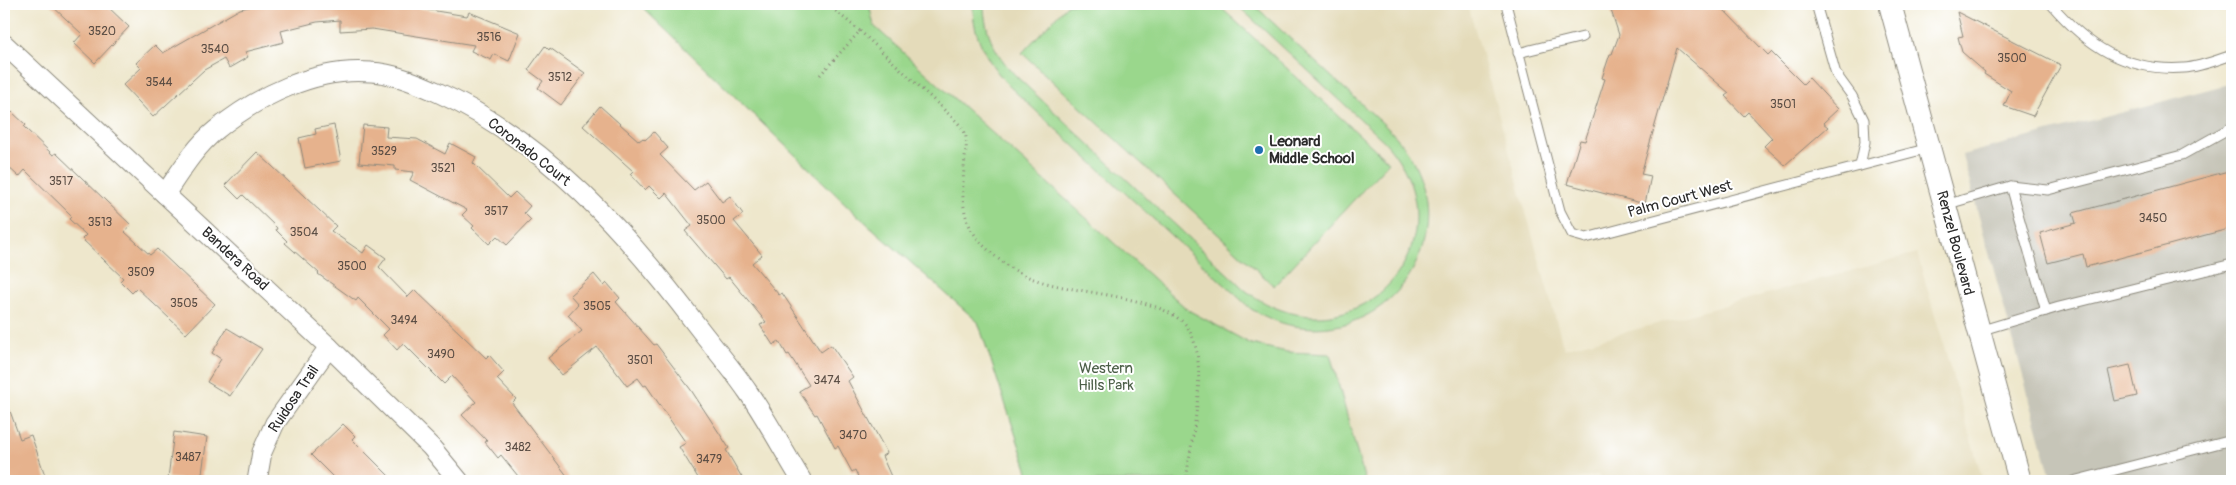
<svg xmlns="http://www.w3.org/2000/svg" width="2236" height="485" viewBox="0 0 2236 485" font-family="Pangolin,sans-serif">
	<style>
		.built { fill: #e4dbba }
		.industrial { fill: #c6c5b8 }
		.green { fill: #9ad78c; stroke: #62815c }
		.building { fill: #e6b28d }
		.lines { fill: none; stroke-linecap: round; stroke-linejoin: round }
		.service-casing { stroke: #8c897c; stroke-width: 11 }
		.minor-casing { stroke: #8c897c; stroke-width: 21 }
		.tertiary-casing { stroke: #8c897c; stroke-width: 24 }
		.path { stroke: #8c897c; stroke-width: 3; stroke-dasharray: 1 4; stroke-linecap: butt }
		.service { stroke: #fff; stroke-width: 9 }
		.minor { stroke: #fff; stroke-width: 19 }
		.tertiary { stroke: #fff; stroke-width: 22 }
		.poi-dot { fill: #1f6fb2; stroke: #fff; stroke-width: 2 }
		.labels { text-anchor: middle; dominant-baseline: central; stroke-width: 4; stroke-linejoin: round; paint-order: stroke }
		.number-label { font-size: 12px; fill: #5a4d44 }
		.poi-label { font-size: 15px; font-weight: bold; fill: #2b2b2b; stroke: #fff; text-anchor: start }
		.street-label { font-size: 15px; fill: #2b2b2b; stroke: #fff }
		.park-label { font-size: 15px; fill: #4c5f48; stroke: #fff }
	</style>
	<rect width="100%" height="100%" fill="#fff"/>
	<filter id="ink" filterUnits="userSpaceOnUse"><feTurbulence type="fractalNoise" baseFrequency=".02" numOctaves="2"/><feDisplacementMap in="SourceGraphic" scale="10" xChannelSelector="R" yChannelSelector="G"/><feConvolveMatrix kernelMatrix="1 2 1 2 8 2 1 2 1" color-interpolation-filters="sRGB"/></filter>
	<filter id="wash" filterUnits="userSpaceOnUse"><feTurbulence type="fractalNoise" baseFrequency=".0096" numOctaves="4" result="noise"/><feDisplacementMap in="SourceGraphic" scale="20" xChannelSelector="R" yChannelSelector="G"/><feGaussianBlur stdDeviation="1.12" result="paint"/><feColorMatrix in="noise" values="0 0 0 0 0 0 0 0 0 0 0 0 0 0 0 0 0 1.4 0 .05"/><feComposite in="paint" operator="in"/></filter>
	<g filter="url(#wash)">
		<rect width="100%" height="100%" fill="#eee7cc"/>
		<path class="built" d="M 869,4 L 1468,4 L 1564,349 L 1917,253 L 1983,481 L 1602,481 L 1599,474 L 1570,481 L 1365,481 L 1330,354 L 1290,352 L 1251,344 L 1215,328 L 1180,304 L 874,26 Z"/>
		<path class="industrial" d="M 2232,83 L 2232,481 L 2052,481 L 1962,155 Z"/>
		<g class="green">
			<path d="M 639,4 L 869,4 L 874,26 L 1188,310 L 1251,344 L 1287,352 L 1330,354 L 1365,481 L 1031,481 L 978,322 L 855,213 Z"/>
			<path d="M 973,4 L 984,4 C 984,33 997,57 1017,77 L 1245,290 C 1354,373 1475,240 1384,141 L 1236,4 L 1253,4 C 1287,36 1321,67 1356,99 C 1376,118 1402,137 1414,163 C 1455,243 1392,338 1301,327 C 1283,325 1267,318 1251,309 L 1009,86 C 988,63 972,36 973,4 Z"/>
			<path d="M 1068,4 L 1217,4 L 1389,162 L 1274,286 L 1022,53 Z"/>
		</g>
		<g id="blocks">
			<g class="building">
				<path d="M 50,4 L 105,4 L 129,27 L 95,63 L 74,43 L 82,34 Z"/>
				<path d="M 261,4 L 418,4 L 417,8 L 467,16 L 469,12 L 520,33 L 509,61 L 494,54 L 491,60 L 471,51 L 474,45 L 372,29 L 340,31 L 340,20 L 317,22 L 281,31 L 284,42 L 245,52 L 248,57 L 229,68 L 224,59 L 204,70 L 153,117 L 123,85 L 141,68 L 136,63 L 155,45 L 163,53 L 240,9 Z"/>
				<path d="M 1609,4 L 1718,4 L 1768,55 L 1771,52 L 1803,84 L 1809,78 L 1838,109 L 1823,123 L 1828,127 L 1785,165 L 1764,146 L 1772,138 L 1748,112 L 1744,116 L 1725,96 L 1729,93 L 1677,48 L 1641,174 L 1651,176 L 1645,204 L 1567,184 L 1580,140 L 1585,141 L 1605,79 L 1602,78 L 1610,54 L 1612,54 L 1619,35 Z"/>
				<path d="M 1957,12 L 2061,65 L 2033,116 L 2004,106 L 2011,91 L 1984,74 L 1985,72 L 1962,52 L 1958,37 L 1963,36 Z"/>
				<path d="M 545,46 L 549,50 L 550,48 L 585,73 L 561,105 L 538,88 L 543,81 L 528,70 Z"/>
				<path d="M 600,106 L 639,141 L 643,138 L 645,140 L 654,132 L 668,148 L 660,155 L 694,190 L 706,181 L 722,202 L 730,196 L 743,214 L 734,221 L 762,255 L 752,263 L 779,295 L 782,293 L 821,352 L 831,345 L 853,377 L 848,381 L 887,453 L 882,456 L 893,481 L 860,481 L 855,470 L 852,472 L 838,446 L 835,448 L 817,414 L 815,415 L 799,391 L 809,385 L 789,354 L 787,355 L 779,341 L 773,345 L 760,325 L 766,322 L 729,277 L 726,279 L 685,231 L 692,226 L 666,193 L 661,198 L 649,186 L 645,190 L 630,174 L 633,171 L 583,126 Z"/>
				<path d="M 12,112 L 26,125 L 24,127 L 53,155 L 56,153 L 131,225 L 125,232 L 150,255 L 157,249 L 215,304 L 186,334 L 137,288 L 132,293 L 120,281 L 123,278 L 82,239 L 86,235 L 69,219 L 72,216 L 25,170 L 19,177 L 4,163 L 4,120 Z"/>
				<path d="M 334,125 L 341,161 L 305,168 L 299,138 L 316,134 L 315,129 Z"/>
				<path d="M 363,125 L 387,127 L 386,137 L 417,139 L 445,154 L 450,143 L 476,157 L 473,163 L 509,198 L 515,192 L 530,206 L 524,213 L 531,220 L 507,245 L 497,236 L 489,244 L 472,228 L 474,226 L 462,215 L 467,210 L 410,180 L 414,172 L 395,170 L 395,166 L 359,163 Z"/>
				<path d="M 257,152 L 336,226 L 331,231 L 363,253 L 368,245 L 386,258 L 379,267 L 408,297 L 415,290 L 486,358 L 489,355 L 504,372 L 497,379 L 516,399 L 512,403 L 571,481 L 522,481 L 501,455 L 498,458 L 485,442 L 487,441 L 462,415 L 476,402 L 452,376 L 444,384 L 403,343 L 397,350 L 383,335 L 389,329 L 358,298 L 356,301 L 318,274 L 319,273 L 285,243 L 287,241 L 276,230 L 277,228 L 243,195 L 239,199 L 225,185 Z"/>
				<path d="M 2232,170 L 2232,228 L 2086,267 L 2083,254 L 2048,263 L 2040,233 L 2076,223 L 2073,213 Z"/>
				<path d="M 594,274 L 604,286 L 607,283 L 620,298 L 616,302 L 654,345 L 656,344 L 691,390 L 729,448 L 726,450 L 744,481 L 700,481 L 679,447 L 686,443 L 646,385 L 644,386 L 638,378 L 627,386 L 597,347 L 562,375 L 548,358 L 582,331 L 568,315 L 578,304 L 570,295 Z"/>
				<path d="M 227,328 L 262,349 L 230,396 L 207,382 L 221,359 L 212,353 Z"/>
				<path d="M 2130,365 L 2137,396 L 2115,401 L 2108,370 Z"/>
				<path d="M 6,400 L 20,439 L 31,435 L 47,481 L 4,481 L 4,401 Z"/>
				<path d="M 343,424 L 355,436 L 352,439 L 394,481 L 337,481 L 311,455 Z"/>
				<path d="M 174,432 L 207,437 L 201,481 L 168,478 Z"/>
			</g>
		</g>
	</g>
	<g filter="url(#ink)">
		<use href="#blocks" fill-opacity="0" stroke="#8c897c" stroke-width="1"/>
		<g class="lines">
			<defs>
				<g id="service">
					<path d="M 1506,4 L 1560,211 L 1572,234 L 1586,238 L 1860,166 L 1865,142 L 1864,120 L 1852,96 L 1836,74 L 1816,4"/>
					<path d="M 2051,4 C 2087,46 2126,72 2184,68 C 2200,67 2217,60 2232,55"/>
					<path d="M 1518,53 L 1583,37"/>
					<path d="M 1860,166 L 1929,148"/>
					<path d="M 2010,186 L 2046,311"/>
					<path d="M 1945,205 L 2010,186 L 2048,190 L 2182,155 L 2232,127"/>
					<path d="M 1979,331 L 2059,307 L 2232,264"/>
					<path d="M 2073,481 L 2232,440"/>
				</g>
				<g id="minor">
					<path d="M 4,44 L 329,347 L 431,447 L 459,481"/>
					<path d="M 165,194 C 180,172 195,147 216,130 C 258,96 316,67 371,72 C 393,73 417,83 437,92 C 545,140 628,234 698,327 C 715,349 733,370 748,392 C 768,421 784,452 802,481"/>
					<path d="M 257,481 L 262,452 L 275,423 L 329,347"/>
				</g>
				<path id="tertiary" d="M 1890,4 L 2020,481"/>
			</defs>
			<use href="#service" class="service-casing"/>
			<use href="#minor" class="minor-casing"/>
			<use href="#tertiary" class="tertiary-casing"/>
			<g class="path">
				<path d="M 860,31 L 955,120 C 958,123 962,127 964,131 C 968,139 966,149 965,158 C 962,191 958,220 984,246 C 997,259 1013,271 1031,278 C 1074,295 1149,293 1183,322 C 1191,329 1195,343 1197,353 C 1203,394 1191,440 1186,481"/>
				<path d="M 820,75 L 860,31 L 827,4"/>
			</g>
			<use href="#service" class="service"/>
			<use href="#minor" class="minor"/>
			<use href="#tertiary" class="tertiary"/>
		</g>
	</g>
	<circle class="poi-dot" cx="1259" cy="150" r="5"/>
	<g class="labels">
		<g class="number-label">
			<text x="102" y="31">3520</text>
			<text x="489" y="37">3516</text>
			<text x="215" y="49">3540</text>
			<text x="2012" y="58">3500</text>
			<text x="560" y="77">3512</text>
			<text x="159" y="82">3544</text>
			<text x="1783" y="104">3501</text>
			<text x="384" y="151">3529</text>
			<text x="443" y="168">3521</text>
			<text x="61" y="181">3517</text>
			<text x="496" y="211">3517</text>
			<text x="2153" y="218">3450</text>
			<text x="711" y="220">3500</text>
			<text x="100" y="222">3513</text>
			<text x="304" y="232">3504</text>
			<text x="352" y="266">3500</text>
			<text x="141" y="272">3509</text>
			<text x="184" y="303">3505</text>
			<text x="597" y="306">3505</text>
			<text x="404" y="320">3494</text>
			<text x="441" y="354">3490</text>
			<text x="640" y="360">3501</text>
			<text x="827" y="380">3474</text>
			<text x="853" y="435">3470</text>
			<text x="518" y="447">3482</text>
			<text x="188" y="457">3487</text>
			<text x="709" y="459">3479</text>
		</g>
		<g class="poi-label">
			<text x="1269" y="141">Leonard<tspan x="1269" dy="17">Middle School</tspan></text>
		</g>
		<g class="street-label">
			<text transform="translate(529 152) rotate(38)">Coronado Court</text>
			<text transform="translate(1680 199) rotate(-15)">Palm Court West</text>
			<text transform="translate(1955 243) rotate(75)">Renzel Boulevard</text>
			<text transform="translate(235 259) rotate(43)">Bandera Road</text>
			<text transform="translate(294 399) rotate(-56)">Ruidosa Trail</text>
		</g>
		<g class="park-label">
			<text x="1106" y="368">Western<tspan x="1106" dy="17">Hills Park</tspan></text>
		</g>
	</g>
	<rect width="2236" height="485" fill="none" stroke="#fff" stroke-width="20"/>
</svg>
